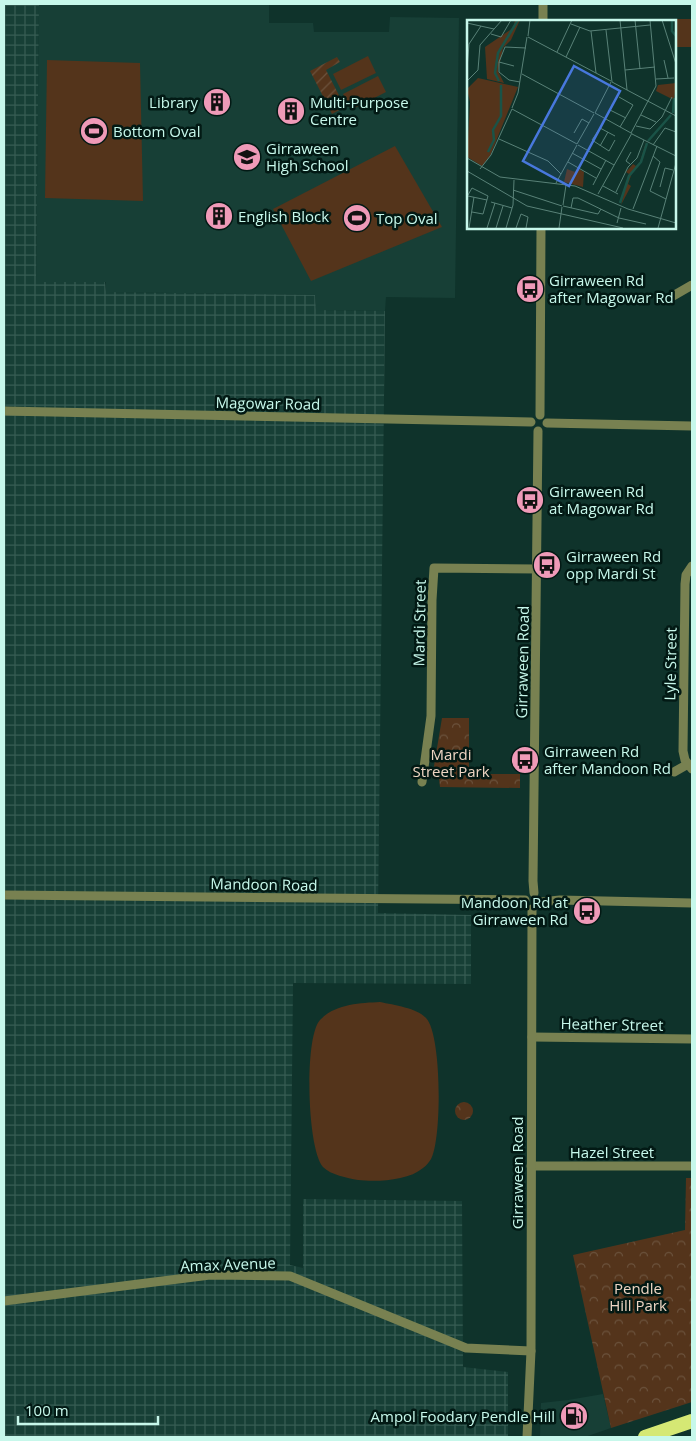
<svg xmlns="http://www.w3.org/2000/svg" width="696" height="1441" viewBox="0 0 696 1441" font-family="'Open Sans',sans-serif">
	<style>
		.built { fill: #173f36 }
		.industrial { fill: url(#industrial-grid) }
		.grass { fill: #54341b }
		.park { fill: url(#park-crowns) }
		.garden { fill: url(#garden-furrows) }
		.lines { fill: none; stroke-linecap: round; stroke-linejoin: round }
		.minor { stroke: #788151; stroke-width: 9 }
		.trunk { stroke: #d5e874; stroke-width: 14 }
		.labels { text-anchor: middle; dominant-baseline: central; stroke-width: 5; stroke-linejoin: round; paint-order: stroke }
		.poi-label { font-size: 15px; fill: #c7f8eb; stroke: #021914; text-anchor: start }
		.street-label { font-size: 15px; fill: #c7f8eb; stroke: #021914 }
		.park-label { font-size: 15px; fill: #eed5c3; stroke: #021914 }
		.inset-river { fill: none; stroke: #1a5347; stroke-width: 2.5 }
		.inset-road { fill: none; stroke: #598278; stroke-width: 1 }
		.view { fill: #4878dd; fill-opacity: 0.15; stroke: #4878dd; stroke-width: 2.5 }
		.inset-edge { fill: none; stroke: #c7f8eb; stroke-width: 2.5 }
	</style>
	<defs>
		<pattern id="industrial-grid" width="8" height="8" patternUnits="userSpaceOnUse" patternTransform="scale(1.25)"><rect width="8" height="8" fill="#173f36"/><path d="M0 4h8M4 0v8" fill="none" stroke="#375c53"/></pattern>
		<pattern id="park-crowns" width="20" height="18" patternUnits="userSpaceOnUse" patternTransform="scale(1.25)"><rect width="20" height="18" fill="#54341b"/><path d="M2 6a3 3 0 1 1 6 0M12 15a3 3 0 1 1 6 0" fill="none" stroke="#6b523c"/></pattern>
		<pattern id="garden-furrows" width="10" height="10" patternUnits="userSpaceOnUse" patternTransform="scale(1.25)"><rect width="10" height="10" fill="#54341b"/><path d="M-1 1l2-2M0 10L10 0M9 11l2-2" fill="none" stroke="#6b523c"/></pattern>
	</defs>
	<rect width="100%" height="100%" fill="#0f332b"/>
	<g class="built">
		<path d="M 39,4 L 269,4 L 269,23 L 313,23 L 314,32 L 389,32 L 390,17 L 459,18 L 455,298 L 386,297 L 385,311 L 316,310 L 315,295 L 106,292 L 106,282 L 36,282 Z"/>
		<path d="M 603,1394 L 611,1428 L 585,1437 L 540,1437 L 541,1403 L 568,1400 Z"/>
	</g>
	<path class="industrial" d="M 4,4 L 39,4 L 36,282 L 105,282 L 106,292 L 315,295 L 316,310 L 385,311 L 378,913 L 471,915 L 471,984 L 293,983 L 290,1265 L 303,1268 L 303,1199 L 462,1201 L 463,1367 L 508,1372 L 508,1437 L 4,1437 Z"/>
	<g class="grass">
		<path d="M 633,19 L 692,19 L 692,47 L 675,47 L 675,21 L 633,21 Z"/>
		<path d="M 368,56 L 376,73 L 341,90 L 333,74 Z"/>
		<path d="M 47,60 L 140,63 L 143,201 L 45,198 Z"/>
		<path d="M 378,76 L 386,92 L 351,110 L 343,94 Z"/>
		<path d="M 395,146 L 442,227 L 311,281 L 273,209 Z"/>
		<path d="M 380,1002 C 394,1005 417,1008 426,1018 C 442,1034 442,1140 431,1159 C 429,1162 426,1166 423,1168 C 408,1181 376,1182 358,1180 C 347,1178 331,1175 323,1167 C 307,1149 304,1037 320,1020 C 335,1004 360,1003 380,1002 Z"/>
	</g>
	<g class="park">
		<path d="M 442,718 L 469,718 L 469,774 L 520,774 L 520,788 L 440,787 L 439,779 L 434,766 Z"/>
		<circle cx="464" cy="1111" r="9"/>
		<path d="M 686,1178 L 692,1178 L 692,1402 L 611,1428 L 573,1255 L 685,1230 Z"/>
	</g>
	<path class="garden" d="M 337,57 L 340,62 L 326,70 L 345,107 L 332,114 L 310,71 Z"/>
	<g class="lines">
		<g class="minor">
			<path d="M 543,21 L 543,4"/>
			<path d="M 666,300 L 692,285"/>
			<path d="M 4,411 L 531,422"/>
			<path d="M 540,415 L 541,228"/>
			<path d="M 547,423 L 692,426"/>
			<path d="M 692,566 L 686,575 L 685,584 L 683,751 L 685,760 L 692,769"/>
			<path d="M 674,772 L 688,764"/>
			<path d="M 422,782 L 431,716 L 432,600 L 434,568 L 537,569"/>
			<path d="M 534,893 L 533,881 L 538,431"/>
			<path d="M 4,895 L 525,900"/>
			<path d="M 541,902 L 560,900 L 692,903"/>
			<path d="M 532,1037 L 692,1039"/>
			<path d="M 531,1166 L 692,1166"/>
			<path d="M 4,1301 L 210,1275 L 290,1276 L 466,1348 L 531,1351"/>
			<path d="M 527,1437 L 531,1351 L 532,909"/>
		</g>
		<path class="trunk" d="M 645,1437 L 692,1421"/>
	</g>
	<defs>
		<symbol id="building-disc" viewBox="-11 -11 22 22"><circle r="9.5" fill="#ef9ab8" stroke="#021914"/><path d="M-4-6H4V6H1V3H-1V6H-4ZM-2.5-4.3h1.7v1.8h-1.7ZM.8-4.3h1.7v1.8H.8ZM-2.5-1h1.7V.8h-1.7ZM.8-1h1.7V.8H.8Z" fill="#111"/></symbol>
		<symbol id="stadium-disc" viewBox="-11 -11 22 22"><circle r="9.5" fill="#ef9ab8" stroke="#021914"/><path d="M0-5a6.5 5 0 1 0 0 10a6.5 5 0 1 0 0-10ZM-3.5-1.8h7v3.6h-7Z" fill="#111"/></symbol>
		<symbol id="school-disc" viewBox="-11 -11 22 22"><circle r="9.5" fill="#ef9ab8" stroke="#021914"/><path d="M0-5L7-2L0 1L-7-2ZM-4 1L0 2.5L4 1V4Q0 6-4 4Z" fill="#111"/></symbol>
		<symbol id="bus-disc" viewBox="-11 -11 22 22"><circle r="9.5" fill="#ef9ab8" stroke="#021914"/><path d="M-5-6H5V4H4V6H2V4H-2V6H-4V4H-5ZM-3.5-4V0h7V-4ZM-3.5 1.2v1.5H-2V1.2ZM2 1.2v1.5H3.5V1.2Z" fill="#111"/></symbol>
		<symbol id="fuel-disc" viewBox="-11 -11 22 22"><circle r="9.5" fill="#ef9ab8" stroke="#021914"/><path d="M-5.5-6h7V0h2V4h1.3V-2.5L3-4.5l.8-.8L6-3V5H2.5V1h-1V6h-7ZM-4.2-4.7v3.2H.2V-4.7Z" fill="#111"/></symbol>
	</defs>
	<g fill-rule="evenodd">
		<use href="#building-disc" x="201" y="86" width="32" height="32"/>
		<use href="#building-disc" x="275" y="95" width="32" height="32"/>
		<use href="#stadium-disc" x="78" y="115" width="32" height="32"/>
		<use href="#school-disc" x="231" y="141" width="32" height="32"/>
		<use href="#building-disc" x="203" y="200" width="32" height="32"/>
		<use href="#stadium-disc" x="341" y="202" width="32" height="32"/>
		<use href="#bus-disc" x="514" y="273" width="32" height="32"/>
		<use href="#bus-disc" x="514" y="484" width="32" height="32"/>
		<use href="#bus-disc" x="531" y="549" width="32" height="32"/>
		<use href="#bus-disc" x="509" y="744" width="32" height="32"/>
		<use href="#bus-disc" x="571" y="895" width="32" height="32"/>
		<use href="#fuel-disc" x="558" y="1400" width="32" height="32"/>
	</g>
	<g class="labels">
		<g class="poi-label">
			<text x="198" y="102" text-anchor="end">Library</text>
			<text x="310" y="102">Multi-Purpose<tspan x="310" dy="17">Centre</tspan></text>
			<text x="113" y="131">Bottom Oval</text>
			<text x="266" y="148">Girraween<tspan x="266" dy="17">High School</tspan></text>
			<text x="238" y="216">English Block</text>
			<text x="376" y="218">Top Oval</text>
			<text x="549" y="280">Girraween Rd<tspan x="549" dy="17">after Magowar Rd</tspan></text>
			<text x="549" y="491">Girraween Rd<tspan x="549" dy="17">at Magowar Rd</tspan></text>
			<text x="566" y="556">Girraween Rd<tspan x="566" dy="17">opp Mardi St</tspan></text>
			<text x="544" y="751">Girraween Rd<tspan x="544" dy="17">after Mandoon Rd</tspan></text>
			<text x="568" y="902" text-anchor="end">Mandoon Rd at<tspan x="568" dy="17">Girraween Rd</tspan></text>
			<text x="555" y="1416" text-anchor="end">Ampol Foodary Pendle Hill</text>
		</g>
		<g class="street-label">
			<text transform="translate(268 403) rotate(1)">Magowar Road</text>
			<text transform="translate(419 623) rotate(-89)">Mardi Street</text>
			<text transform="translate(522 662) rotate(-89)">Girraween Road</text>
			<text transform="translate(670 664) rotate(-89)">Lyle Street</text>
			<text transform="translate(264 884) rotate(1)">Mandoon Road</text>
			<text transform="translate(612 1024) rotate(1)">Heather Street</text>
			<text x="612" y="1152">Hazel Street</text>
			<text transform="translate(517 1173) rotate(-90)">Girraween Road</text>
			<text transform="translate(228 1264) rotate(-2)">Amax Avenue</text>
		</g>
		<g class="park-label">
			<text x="451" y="754">Mardi<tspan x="451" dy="17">Street Park</tspan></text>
			<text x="638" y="1288">Pendle<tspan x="638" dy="17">Hill Park</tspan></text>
		</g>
	</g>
	<g transform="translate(467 20)">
		<rect width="209" height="209" fill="#0f332b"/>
		<path d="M 11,58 L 51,67 L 23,136 L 15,146 L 0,137 L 3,82 L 0,69 Z" fill="#54341b"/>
		<path d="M 48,0 L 53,0 L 44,20 L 36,28 L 31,51 L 37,63 L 20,59 L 18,27 L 46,8 ZM 209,63 L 207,80 L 189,71 L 191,65 ZM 179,122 L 176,139 L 165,153 L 161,164 L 164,166 L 154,185 L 162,154 L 159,152 L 166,144 L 169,146 L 173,142 ZM 110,148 L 117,152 L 116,167 L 97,162 L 100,149 L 108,152 Z" fill="#54341b"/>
		<path class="inset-river" d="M 205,0 L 205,11 L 209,16M 32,61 L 28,53 L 31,33 L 51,0M 206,93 L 207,78M 181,121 L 204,95M 21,132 L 27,120 L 26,110 L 34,96 L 34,65M 153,183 L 162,156 L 174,142 L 180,123"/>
		<path class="inset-road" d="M 153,0 L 160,70M 168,0 L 173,49M 195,0 L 209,44M 0,3 L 27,9M 104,4 L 123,11 L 183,5M 139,10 L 145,62M 124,11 L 129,53M 24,14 L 34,17 L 44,0M 61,16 L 63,0M 61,17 L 144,61M 90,32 L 105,0M 99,37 L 113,7M 197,40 L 201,58M 32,42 L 47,46M 0,49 L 2,24 L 14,6M 158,50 L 188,47M 55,54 L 127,93M 189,59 L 207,58M 0,61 L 11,50 L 13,25 L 35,0M 53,62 L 42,60 L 32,52 L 32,42 L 38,27 L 59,28M 145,62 L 209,96M 152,77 L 166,85 L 153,107M 146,83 L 143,90 L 159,98M 45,88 L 51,73 L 60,17M 45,89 L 110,124M 128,93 L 164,113M 128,93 L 144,62M 174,95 L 189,102M 169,106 L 183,109 L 195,97 L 205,77M 107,113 L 115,99 L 122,103M 164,113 L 189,66 L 183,0M 165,114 L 209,136M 32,119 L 81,141 L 94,154M 148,120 L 142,131 L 125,120 L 133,108 L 148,116M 110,124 L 127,94M 111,125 L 147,145M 186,125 L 198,108 L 209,112M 133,126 L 141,112M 105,133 L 134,149M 186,136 L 193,142 L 183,171 L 199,179M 0,138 L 33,157 L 108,166 L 161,189 L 209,203M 101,142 L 129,158M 163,144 L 159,141 L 164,132M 13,149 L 24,135 L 45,89M 0,151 L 60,186 L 156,208M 89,163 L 110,125M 126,165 L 139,140M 136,166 L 151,174M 193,167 L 198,148 L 206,150M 46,170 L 95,186M 149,172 L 161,147 L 170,138 L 177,120M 131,174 L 165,113M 1,175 L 5,168 L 21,176 L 16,194 L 5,192M 1,176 L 20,180M 24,182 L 45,188M 96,185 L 99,165M 96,186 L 131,194 L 134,189M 104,188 L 106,178 L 111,178 L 152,198 L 179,204M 166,189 L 190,126M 150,203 L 154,188M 2,208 L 7,177M 20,208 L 28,183M 29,208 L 36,186M 39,208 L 46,185 L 47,160M 49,208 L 54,194 L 61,197 L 59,208M 92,208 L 95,187M 191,208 L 209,143"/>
		<path class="view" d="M 107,46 L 153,71 L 102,166 L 56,141 Z"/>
		<rect width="209" height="209" class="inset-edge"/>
	</g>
	<rect width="696" height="1441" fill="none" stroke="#c7f8eb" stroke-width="10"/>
	<path d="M18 1416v8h140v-8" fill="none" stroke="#c7f8eb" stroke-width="2.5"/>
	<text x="25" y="1416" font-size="15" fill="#c7f8eb" stroke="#021914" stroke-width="4" paint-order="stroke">100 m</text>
</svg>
